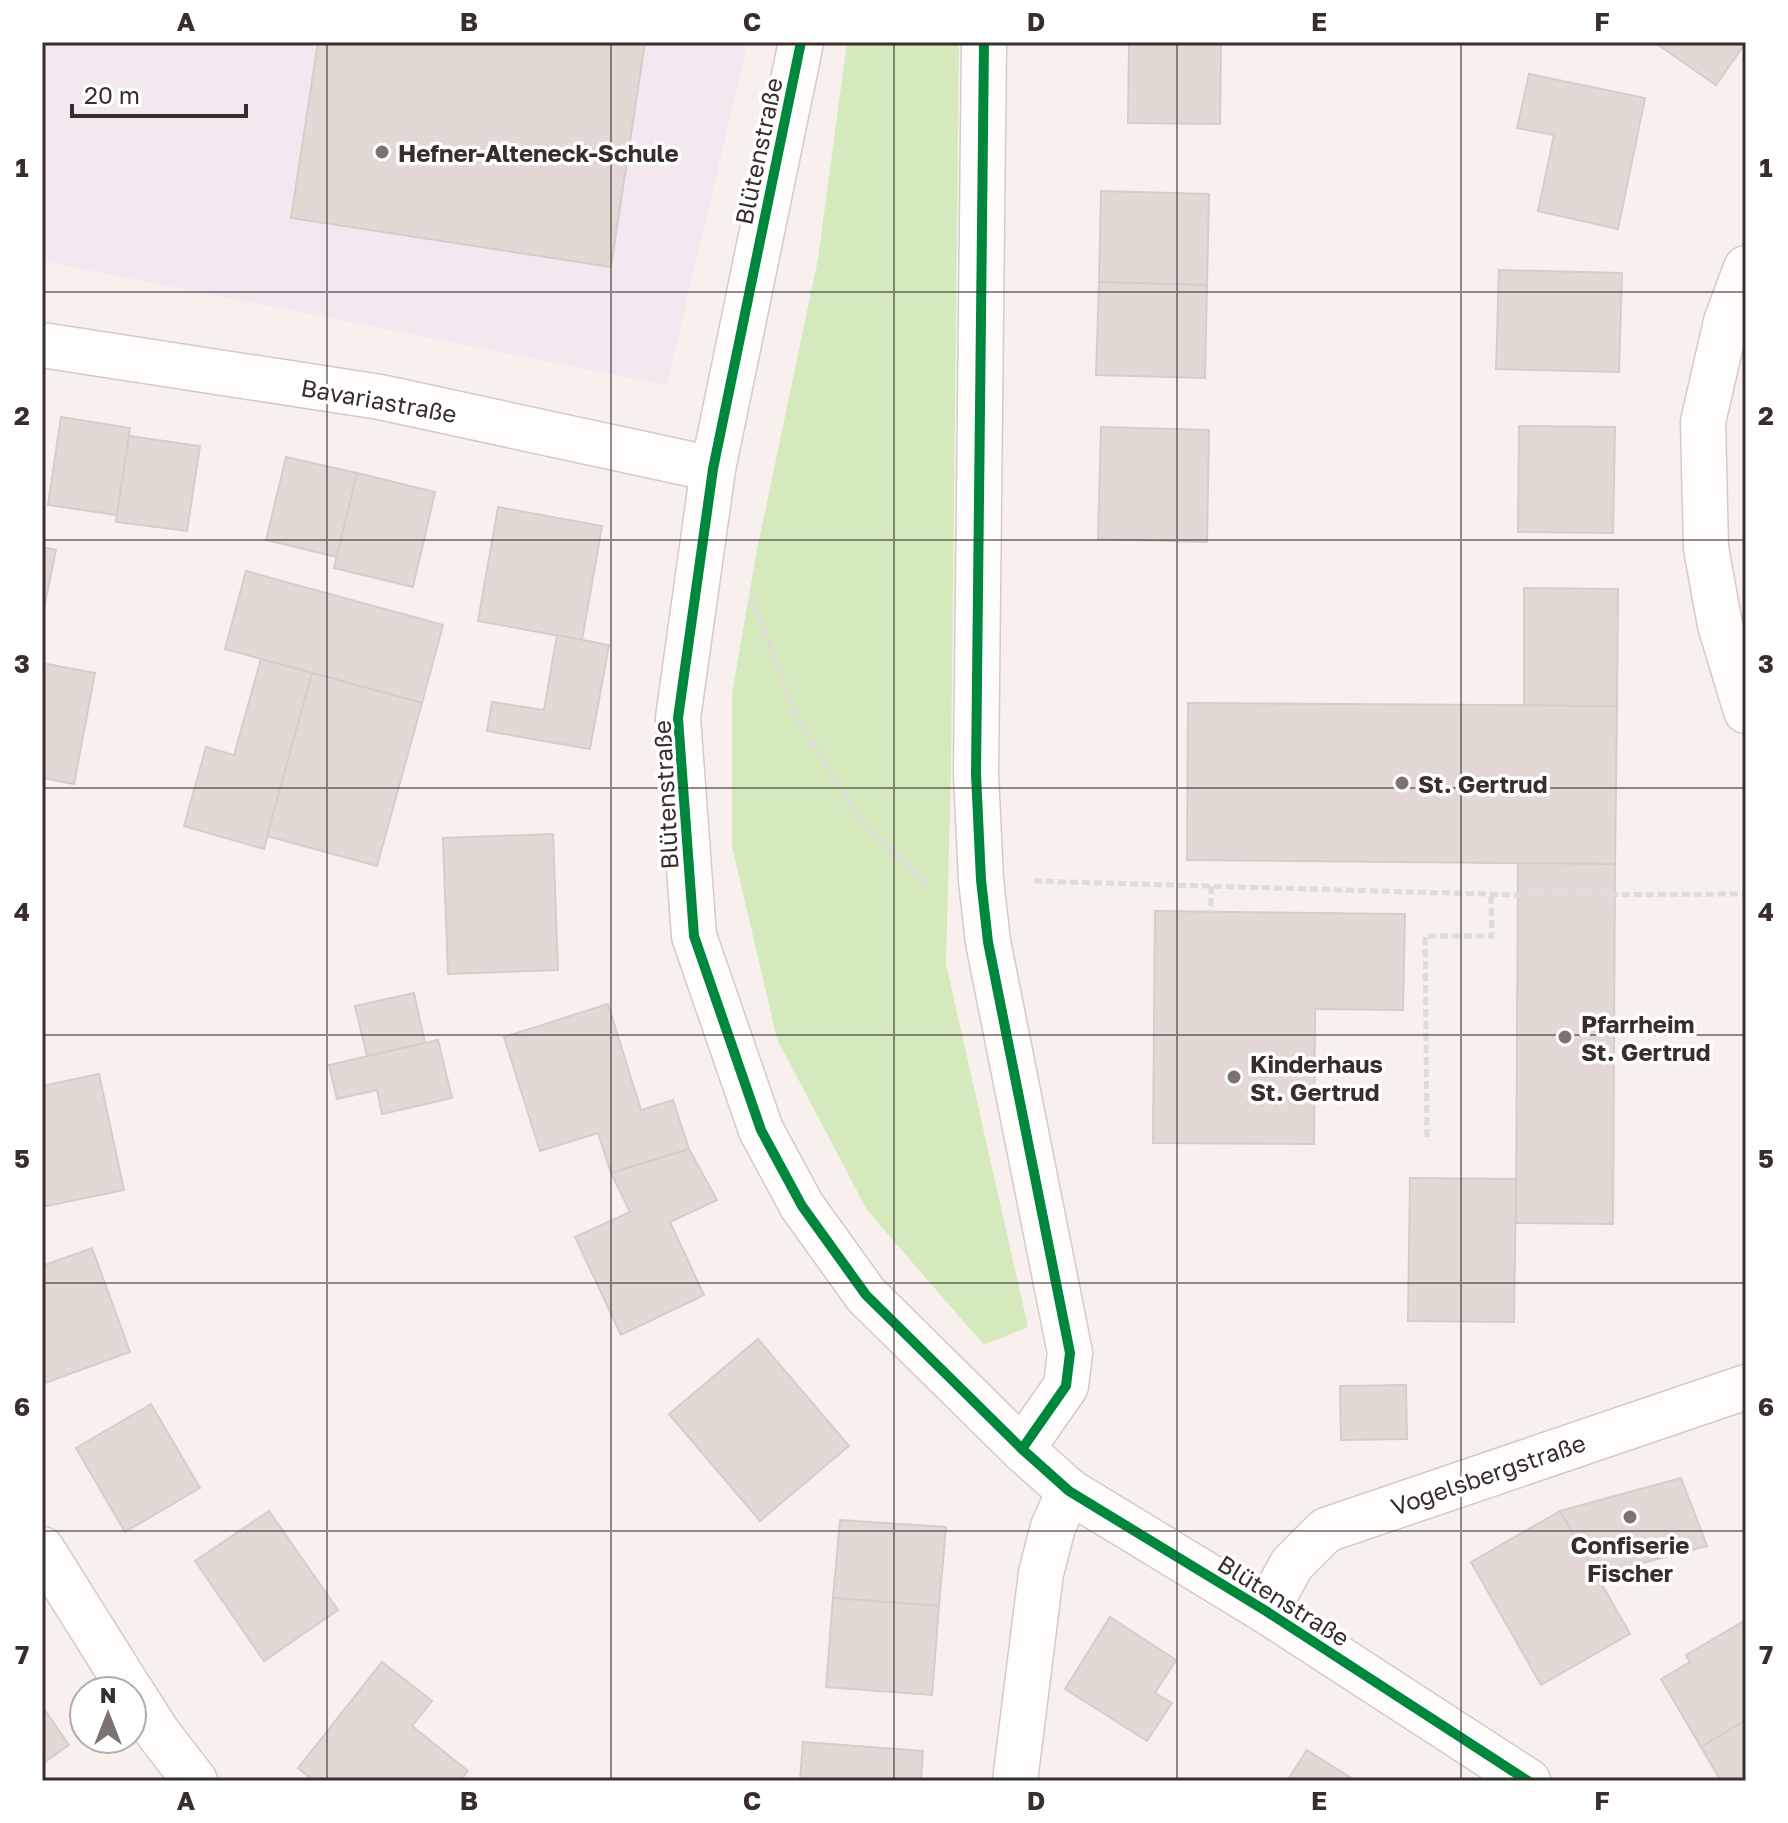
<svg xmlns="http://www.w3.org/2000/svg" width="1788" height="1823" viewBox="0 0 1788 1823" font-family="'Golos Text',sans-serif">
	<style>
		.education { fill: #f4e8f0 }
		.green { fill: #d4eabd }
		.building { fill: #e3d8d4; stroke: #d5cdca; stroke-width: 2 }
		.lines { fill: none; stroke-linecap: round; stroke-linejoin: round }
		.minor-casing { stroke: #d3cbc8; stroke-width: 47 }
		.path { stroke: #dedcda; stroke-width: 5; stroke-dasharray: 8 4; stroke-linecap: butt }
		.minor { stroke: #fefdfc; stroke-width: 44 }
		.cycleway-casing { stroke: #fff; stroke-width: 15 }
		.cycleway { stroke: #00873e; stroke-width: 10 }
		.grid { fill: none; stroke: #382f2c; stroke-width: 2; stroke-opacity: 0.55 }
		.poi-dot { fill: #7b736f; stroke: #fff; stroke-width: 3 }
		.labels { text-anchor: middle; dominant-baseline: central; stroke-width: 7; stroke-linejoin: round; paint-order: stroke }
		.street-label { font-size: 24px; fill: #382f2c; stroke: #fff }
		.poi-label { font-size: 24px; font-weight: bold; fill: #382f2c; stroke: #fff; text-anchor: start }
		.neatline { fill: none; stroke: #382f2c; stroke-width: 3 }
		.grid-label { font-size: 26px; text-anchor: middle; font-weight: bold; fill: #382f2c }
	</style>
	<rect width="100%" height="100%" fill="#f7f0ec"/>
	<path class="education" d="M 42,42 L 748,42 L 667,385 L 42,261 Z"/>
	<path class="green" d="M 847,42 L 959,42 L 951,769 L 946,964 L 1028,1327 L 984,1345 L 867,1210 L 777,1039 L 732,846 L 732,693 L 757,550 L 818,259 Z"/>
	<g class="building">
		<path d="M 318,42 L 645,42 L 611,267 L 291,218 Z"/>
		<path d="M 1129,42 L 1221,42 L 1220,124 L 1128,123 Z"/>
		<path d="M 1654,42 L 1746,42 L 1716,85 Z"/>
		<path d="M 1529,74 L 1645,98 L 1618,229 L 1538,211 L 1554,135 L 1517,128 Z"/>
		<path d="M 1101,191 L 1209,194 L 1207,285 L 1099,282 Z"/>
		<path d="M 1499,270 L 1622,273 L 1619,372 L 1496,369 Z"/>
		<path d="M 1099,282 L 1207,285 L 1205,378 L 1096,375 Z"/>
		<path d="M 61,417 L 130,428 L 117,515 L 48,505 Z"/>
		<path d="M 1519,426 L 1615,427 L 1613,533 L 1518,532 Z"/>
		<path d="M 1101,427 L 1209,430 L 1207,542 L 1098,539 Z"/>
		<path d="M 129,436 L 200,446 L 187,531 L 116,522 Z"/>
		<path d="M 286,457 L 357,473 L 337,557 L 266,540 Z"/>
		<path d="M 357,473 L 435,492 L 413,587 L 334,568 Z"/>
		<path d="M 498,507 L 602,526 L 582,640 L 478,621 Z"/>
		<path d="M 42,547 L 56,550 L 42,618 Z"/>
		<path d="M 246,571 L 443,625 L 422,703 L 225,649 Z"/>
		<path d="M 1524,588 L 1618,589 L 1617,706 L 1524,706 Z"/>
		<path d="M 557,635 L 609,645 L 590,749 L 487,731 L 492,702 L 544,710 Z"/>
		<path d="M 261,659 L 312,673 L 264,849 L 184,826 L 206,747 L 234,755 Z"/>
		<path d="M 42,663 L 95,673 L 74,784 L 42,778 Z"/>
		<path d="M 312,673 L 422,703 L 377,866 L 267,836 Z"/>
		<path d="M 1188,703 L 1617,706 L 1615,864 L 1187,860 Z"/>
		<path d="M 553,834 L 558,970 L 448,974 L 443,838 Z"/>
		<path d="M 1518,863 L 1615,864 L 1613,1224 L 1516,1223 Z"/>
		<path d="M 1155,911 L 1405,914 L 1403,1010 L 1315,1009 L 1314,1144 L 1153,1143 Z"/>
		<path d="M 414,993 L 425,1043 L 367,1056 L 355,1006 Z"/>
		<path d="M 608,1004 L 641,1110 L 673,1100 L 689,1149 L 611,1173 L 598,1133 L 540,1151 L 504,1037 Z"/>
		<path d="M 438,1040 L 452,1098 L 382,1114 L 377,1090 L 337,1099 L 329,1065 Z"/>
		<path d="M 99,1074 L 124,1190 L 42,1207 L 42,1086 Z"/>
		<path d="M 689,1149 L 717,1200 L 670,1222 L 704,1295 L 621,1335 L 575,1237 L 630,1212 L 611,1173 Z"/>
		<path d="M 1410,1178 L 1516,1179 L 1514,1322 L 1408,1321 Z"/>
		<path d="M 92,1248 L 130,1352 L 42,1384 L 42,1266 Z"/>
		<path d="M 758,1339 L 849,1446 L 760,1521 L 669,1414 Z"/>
		<path d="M 1406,1385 L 1407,1439 L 1341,1440 L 1340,1386 Z"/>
		<path d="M 151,1404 L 200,1488 L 125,1532 L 76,1448 Z"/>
		<path d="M 1681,1478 L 1707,1546 L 1596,1575 L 1560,1511 Z"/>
		<path d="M 269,1511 L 338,1610 L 264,1661 L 195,1561 Z"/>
		<path d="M 1560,1511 L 1630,1634 L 1541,1685 L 1471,1562 Z"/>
		<path d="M 840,1520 L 946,1527 L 939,1606 L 833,1598 Z"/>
		<path d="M 833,1598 L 939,1606 L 932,1695 L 826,1687 Z"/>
		<path d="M 1110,1617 L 1176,1660 L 1155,1693 L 1172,1703 L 1147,1741 L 1065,1689 Z"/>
		<path d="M 1744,1621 L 1746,1625 L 1746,1720 L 1701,1747 L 1661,1679 L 1690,1662 L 1686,1655 Z"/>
		<path d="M 382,1662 L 432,1701 L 412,1726 L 468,1771 L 460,1781 L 314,1781 L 298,1768 Z"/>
		<path d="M 42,1706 L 69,1745 L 42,1764 Z"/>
		<path d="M 1746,1720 L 1746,1781 L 1721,1781 L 1701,1747 Z"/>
		<path d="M 803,1742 L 923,1751 L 921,1781 L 800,1781 Z"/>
		<path d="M 1307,1750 L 1356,1781 L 1287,1781 Z"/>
	</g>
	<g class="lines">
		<defs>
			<g id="minor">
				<path d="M 801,42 L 713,469 L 678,718 L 694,936 L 761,1130 L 802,1206 L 866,1295 L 1022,1449 L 1069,1491 L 1266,1611 L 1528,1781"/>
				<path d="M 984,42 L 976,774 L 981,880 L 988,942 L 1070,1353 L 1066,1386 L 1022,1449"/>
				<path d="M 1746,268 L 1726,322 L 1703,422 L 1706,548 L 1720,625 L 1746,711"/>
				<path d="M 42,345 L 380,397 L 713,469"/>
				<path d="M 42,1549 L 131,1691"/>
				<path d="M 1266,1611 L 1292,1564 L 1326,1530 L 1746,1387"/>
				<path d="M 132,1692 L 158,1733 L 195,1781"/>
				<path d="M 1015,1781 L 1041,1573 L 1053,1527 L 1069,1491"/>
			</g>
		</defs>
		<use href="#minor" class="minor-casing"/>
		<g class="path">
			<path d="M 751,596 L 795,714 L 861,822 L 929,886"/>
			<path d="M 1034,881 L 1517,895 L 1746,894"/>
			<path d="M 1211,886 L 1211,912"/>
			<path d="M 1427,1137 L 1425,936 L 1492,936 L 1491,894"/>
		</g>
		<use href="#minor" class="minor"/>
		<defs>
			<g id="cycleway">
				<path d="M 801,42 L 713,469 L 678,718 L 694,936 L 761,1130 L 802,1206 L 866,1295 L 1022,1449 L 1069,1491 L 1266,1611 L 1528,1781"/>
				<path d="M 984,42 L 976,774 L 981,880 L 988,942 L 1070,1353 L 1066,1386 L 1022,1449"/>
			</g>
		</defs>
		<use href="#cycleway" class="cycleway-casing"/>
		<use href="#cycleway" class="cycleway"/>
	</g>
	<path class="grid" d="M 327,42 L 327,1781M 611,42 L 611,1781M 894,42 L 894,1781M 1177,42 L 1177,1781M 1461,42 L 1461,1781M 42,292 L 1746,292M 42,540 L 1746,540M 42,788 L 1746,788M 42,1035 L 1746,1035M 42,1283 L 1746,1283M 42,1531 L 1746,1531"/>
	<g class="poi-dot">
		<circle cx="382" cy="152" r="8"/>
		<circle cx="1402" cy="783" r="8"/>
		<circle cx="1565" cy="1037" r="8"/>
		<circle cx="1234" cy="1077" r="8"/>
		<circle cx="1630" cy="1517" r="8"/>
	</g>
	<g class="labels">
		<g class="street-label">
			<text transform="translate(758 151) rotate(-78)">Blütenstraße</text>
			<text transform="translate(379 400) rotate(10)">Bavariastraße</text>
			<text transform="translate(665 795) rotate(-93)">Blütenstraße</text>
			<text transform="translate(1488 1474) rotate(-19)">Vogelsbergstraße</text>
			<text transform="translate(1284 1600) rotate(32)">Blütenstraße</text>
		</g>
		<g class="poi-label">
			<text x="398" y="152">Hefner-Alteneck-Schule</text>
			<text x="1418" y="783">St. Gertrud</text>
			<text x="1581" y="1023">Pfarrheim<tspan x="1581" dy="28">St. Gertrud</tspan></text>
			<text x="1250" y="1063">Kinderhaus<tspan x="1250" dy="28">St. Gertrud</tspan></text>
			<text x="1630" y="1544" text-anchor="middle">Confiserie<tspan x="1630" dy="28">Fischer</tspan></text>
		</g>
	</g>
	<rect width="1788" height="1823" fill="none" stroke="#ffffff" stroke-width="88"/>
	<g transform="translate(108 1715)"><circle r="38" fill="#ffffff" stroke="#afacab" stroke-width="2"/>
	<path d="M0-6L14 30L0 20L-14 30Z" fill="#7b736f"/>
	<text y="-12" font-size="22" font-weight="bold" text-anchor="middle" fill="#382f2c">N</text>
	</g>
	<path d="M72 104v12h174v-12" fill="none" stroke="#382f2c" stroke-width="4"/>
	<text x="84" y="104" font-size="24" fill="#382f2c" stroke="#ffffff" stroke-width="6" paint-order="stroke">20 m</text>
	<rect x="44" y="44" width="1700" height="1735" class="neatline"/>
	<g class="grid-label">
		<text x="186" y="31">A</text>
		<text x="469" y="31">B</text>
		<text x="752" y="31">C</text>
		<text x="1036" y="31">D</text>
		<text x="1319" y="31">E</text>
		<text x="1602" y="31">F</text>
		<text x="22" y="177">1</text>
		<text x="1766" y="177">1</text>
		<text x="22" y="425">2</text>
		<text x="1766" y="425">2</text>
		<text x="22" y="673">3</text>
		<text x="1766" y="673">3</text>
		<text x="22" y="921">4</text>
		<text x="1766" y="921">4</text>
		<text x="22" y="1168">5</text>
		<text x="1766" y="1168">5</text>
		<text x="22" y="1416">6</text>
		<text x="1766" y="1416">6</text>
		<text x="22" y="1664">7</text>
		<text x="1766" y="1664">7</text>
		<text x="186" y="1810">A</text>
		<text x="469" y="1810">B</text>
		<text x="752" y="1810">C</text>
		<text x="1036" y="1810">D</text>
		<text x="1319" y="1810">E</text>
		<text x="1602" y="1810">F</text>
	</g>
</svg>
